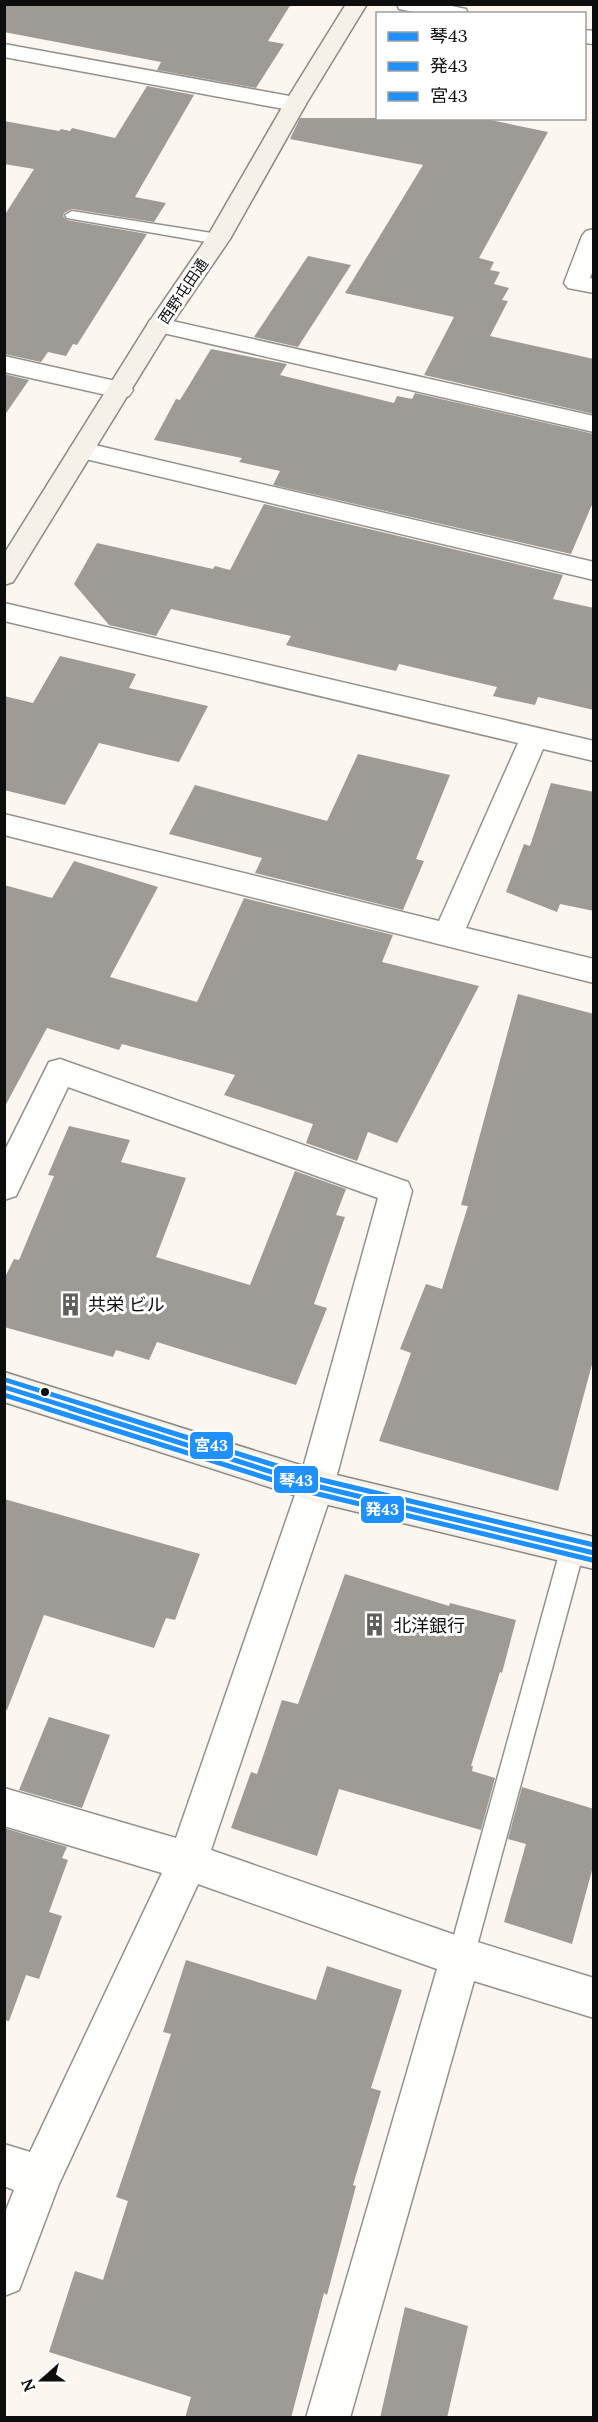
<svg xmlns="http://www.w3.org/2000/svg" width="598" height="2422" viewBox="0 0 598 2422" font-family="Lora,'Noto Sans JP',serif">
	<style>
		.building { fill: #9e9a96 }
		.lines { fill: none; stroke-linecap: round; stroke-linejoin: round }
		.lane-casing { stroke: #94928f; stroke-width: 3 }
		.street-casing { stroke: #94928f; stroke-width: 3 }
		.secondary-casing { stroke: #8b8986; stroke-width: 3 }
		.lane { fill: #fefefd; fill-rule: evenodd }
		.street { fill: #fefefd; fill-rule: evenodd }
		.secondary { fill: #f5f1e8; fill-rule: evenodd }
		.bus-1-far1-casing { stroke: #fff; stroke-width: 9 }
		.bus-1-casing { stroke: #fff; stroke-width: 10 }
		.bus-2-far1-casing { stroke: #fff; stroke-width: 9 }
		.bus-2-casing { stroke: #fff; stroke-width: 10 }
		.bus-3-far1-casing { stroke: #fff; stroke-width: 9 }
		.bus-3-casing { stroke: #fff; stroke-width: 10 }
		.bus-1-far1 { stroke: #1e90ff; stroke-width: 4.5 }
		.bus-1 { stroke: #1e90ff; stroke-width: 5 }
		.bus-2-far1 { stroke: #1e90ff; stroke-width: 4.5 }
		.bus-2 { stroke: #1e90ff; stroke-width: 5 }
		.bus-3-far1 { stroke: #1e90ff; stroke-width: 4.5 }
		.bus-3 { stroke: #1e90ff; stroke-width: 5 }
		.bus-dot { fill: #0d0d0d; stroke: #fff; stroke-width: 2 }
		.labels { text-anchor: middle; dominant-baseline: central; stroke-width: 6; stroke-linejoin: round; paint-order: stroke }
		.far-street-label { font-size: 15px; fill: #0d0d0d; stroke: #fff }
		.poi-label { font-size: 18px; fill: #0d0d0d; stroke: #fff; text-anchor: start }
		.line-badge { stroke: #fff; stroke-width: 2 }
		.badge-label { font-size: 16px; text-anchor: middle; font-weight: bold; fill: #fff }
	</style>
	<rect width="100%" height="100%" fill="#fbf6f0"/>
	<g class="building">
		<path d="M 4,4 L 291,4 L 268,41 L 284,44 L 256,88 L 157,70 L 161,62 L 4,32 Z"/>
		<path d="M 147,86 L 194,95 L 135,197 L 166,203 L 154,222 L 72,209 L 64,213 L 63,216 L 67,220 L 147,234 L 77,345 L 73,344 L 66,356 L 48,352 L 41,362 L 4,354 L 4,216 L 34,169 L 4,164 L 4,121 L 59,131 L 61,129 L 70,131 L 72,128 L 115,138 Z"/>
		<path d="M 300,118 L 481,118 L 548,132 L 479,258 L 494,262 L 490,270 L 500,272 L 494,284 L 509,288 L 502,300 L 508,301 L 490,336 L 594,359 L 594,414 L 424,375 L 454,317 L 345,293 L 423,165 L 290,139 Z"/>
		<path d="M 308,256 L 351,265 L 298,347 L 254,337 Z"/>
		<path d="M 211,349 L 287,364 L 280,375 L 394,403 L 397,396 L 412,399 L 415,393 L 594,434 L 594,500 L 571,554 L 273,485 L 280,471 L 239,462 L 242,458 L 154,440 L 176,399 L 180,400 Z"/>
		<path d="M 4,374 L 29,380 L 4,416 Z"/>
		<path d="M 264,504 L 563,575 L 553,599 L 594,608 L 594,710 L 538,697 L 535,705 L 493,696 L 497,687 L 399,664 L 396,671 L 286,645 L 291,636 L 171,609 L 156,636 L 109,625 L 74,584 L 97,543 L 213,569 L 215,566 L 230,570 Z"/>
		<path d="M 60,656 L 136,674 L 129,688 L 208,706 L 179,762 L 99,743 L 65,805 L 4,790 L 4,696 L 33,703 Z"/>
		<path d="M 358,754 L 450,775 L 416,859 L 424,861 L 403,910 L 255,873 L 262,858 L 169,834 L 195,785 L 327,821 Z"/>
		<path d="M 551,783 L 594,792 L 594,911 L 560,904 L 557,912 L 506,892 L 524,844 L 530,846 Z"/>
		<path d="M 74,861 L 158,887 L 110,977 L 197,1002 L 244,898 L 393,935 L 382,962 L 479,986 L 397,1143 L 368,1132 L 357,1161 L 306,1143 L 313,1124 L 224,1095 L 235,1075 L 122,1044 L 119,1050 L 47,1028 L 4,1108 L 4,885 L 52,898 Z"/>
		<path d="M 518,994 L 594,1014 L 594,1357 L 558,1491 L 379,1441 L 411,1353 L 400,1349 L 426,1284 L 442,1289 L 468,1206 L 461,1205 Z"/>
		<path d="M 69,1126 L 130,1140 L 121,1162 L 186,1178 L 156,1257 L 250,1285 L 295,1171 L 346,1189 L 336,1215 L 345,1217 L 314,1304 L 327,1308 L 296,1385 L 157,1342 L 149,1360 L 116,1350 L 113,1357 L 4,1327 L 4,1279 L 14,1259 L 19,1260 L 54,1176 L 48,1175 Z"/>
		<path d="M 4,1499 L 200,1554 L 175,1620 L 166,1618 L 154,1648 L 44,1615 L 7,1710 L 4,1709 Z"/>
		<path d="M 345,1574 L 449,1606 L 450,1603 L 516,1620 L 502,1673 L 500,1672 L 471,1766 L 473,1766 L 472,1771 L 495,1778 L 481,1830 L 339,1789 L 317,1856 L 231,1828 L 251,1772 L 257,1774 L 282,1700 L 298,1704 Z"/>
		<path d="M 49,1717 L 110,1735 L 82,1808 L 19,1790 Z"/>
		<path d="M 522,1787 L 594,1809 L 594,1863 L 572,1944 L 504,1922 L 526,1844 L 508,1839 Z"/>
		<path d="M 4,1828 L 67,1847 L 62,1858 L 68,1860 L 49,1912 L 62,1916 L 39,1979 L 26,1975 L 9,2021 L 4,2020 Z"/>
		<path d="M 186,1960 L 316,2000 L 327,1966 L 402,1990 L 371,2088 L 381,2091 L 353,2185 L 356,2186 L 327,2295 L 324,2293 L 291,2418 L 185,2418 L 191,2397 L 49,2352 L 75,2271 L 103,2280 L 128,2201 L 116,2197 L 171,2034 L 163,2032 Z"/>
		<path d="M 405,2307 L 468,2326 L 447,2418 L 380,2418 Z"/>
	</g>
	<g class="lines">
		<defs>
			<g id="lane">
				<path d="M 72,211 L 218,234 L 226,239 L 218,244 L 67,218 L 65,215 Z"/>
				<path d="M 573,1537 L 581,1540 L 585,1547 L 474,1957 L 470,1966 L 461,1970 L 452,1966 L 448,1957 L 561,1547 L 565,1540 Z"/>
			</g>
			<g id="street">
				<path d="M 397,4 L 442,4 L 466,9 L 468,14 L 423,14 L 399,9 Z"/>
				<path d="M 584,30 L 594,31 L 594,44 L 584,43 Z"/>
				<path d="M 4,44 L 295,97 L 303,99 L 306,104 L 303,109 L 295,111 L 4,57 Z"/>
				<path d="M 594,229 L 594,268 L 590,278 L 594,279 L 594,293 L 568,288 L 564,283 L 582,236 L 586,231 Z"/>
				<path d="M 159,318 L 594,416 L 594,432 L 150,330 L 147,325 L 150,320 Z"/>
				<path d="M 4,356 L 129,384 L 133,390 L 129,396 L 120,398 L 4,372 Z"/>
				<path d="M 82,442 L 594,562 L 594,580 L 73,456 L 69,450 L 73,444 Z"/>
				<path d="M 4,603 L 594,741 L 594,761 L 543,749 L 466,928 L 594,959 L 594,983 L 4,835 L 4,814 L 439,921 L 518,743 L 4,621 Z"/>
				<path d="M 60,1059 L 408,1182 L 412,1191 L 334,1486 L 211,1850 L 461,1937 L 594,1978 L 594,2018 L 474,1981 L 350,2418 L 306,2418 L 437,1969 L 198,1884 L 59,2184 L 19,2290 L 4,2296 L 4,2215 L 14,2190 L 4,2186 L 4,2144 L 30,2152 L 162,1873 L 4,1826 L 4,1788 L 176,1838 L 298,1486 L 378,1198 L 68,1087 L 16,1196 L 4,1200 L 4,1152 L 49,1062 Z"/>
			</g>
			<g id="secondary">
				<path d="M 346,4 L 367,4 L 306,104 L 230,239 L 171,325 L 13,582 L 4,585 L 4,554 L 147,325 L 206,239 L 284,104 Z"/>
				<path d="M 4,1372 L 316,1470 L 594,1537 L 594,1569 L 316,1502 L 4,1402 Z"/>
			</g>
		</defs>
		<use href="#lane" class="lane-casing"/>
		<use href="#street" class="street-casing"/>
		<use href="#secondary" class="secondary-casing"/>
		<use href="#lane" class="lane"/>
		<use href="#street" class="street"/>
		<use href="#secondary" class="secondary"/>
		<defs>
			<path id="bus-1-far1" d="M 4,1387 L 74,1409"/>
			<path id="bus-1" d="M 70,1408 L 316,1486 L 594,1553"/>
			<path id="bus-2-far1" d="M 4,1395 L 49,1409"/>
			<path id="bus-2" d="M 45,1408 L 314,1493 L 592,1560"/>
			<path id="bus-3-far1" d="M 6,1380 L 98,1409"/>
			<path id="bus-3" d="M 94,1408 L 318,1479 L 594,1545"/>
		</defs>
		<use href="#bus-1-far1" class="bus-1-far1-casing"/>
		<use href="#bus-1" class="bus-1-casing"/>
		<use href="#bus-2-far1" class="bus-2-far1-casing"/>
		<use href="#bus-2" class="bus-2-casing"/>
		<use href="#bus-3-far1" class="bus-3-far1-casing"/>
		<use href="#bus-3" class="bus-3-casing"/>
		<use href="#bus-1-far1" class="bus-1-far1"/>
		<use href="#bus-1" class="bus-1"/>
		<use href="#bus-2-far1" class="bus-2-far1"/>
		<use href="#bus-2" class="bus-2"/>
		<use href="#bus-3-far1" class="bus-3-far1"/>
		<use href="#bus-3" class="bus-3"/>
	</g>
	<defs>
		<symbol id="building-bare" viewBox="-9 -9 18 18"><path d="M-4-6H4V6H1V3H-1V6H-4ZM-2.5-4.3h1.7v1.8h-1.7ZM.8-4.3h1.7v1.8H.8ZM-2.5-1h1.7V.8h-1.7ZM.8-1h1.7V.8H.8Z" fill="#605f5c" stroke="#fff" stroke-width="2.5" paint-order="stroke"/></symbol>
	</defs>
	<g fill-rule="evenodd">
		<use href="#building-bare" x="54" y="1288" width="33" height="33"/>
		<use href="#building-bare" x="358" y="1608" width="33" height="33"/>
	</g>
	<circle class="bus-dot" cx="45" cy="1392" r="5"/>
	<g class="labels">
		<g class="far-street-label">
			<text transform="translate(183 291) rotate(-56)">西野屯田通</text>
		</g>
		<g class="poi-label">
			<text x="88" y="1304">共栄 ビル</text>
			<text x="393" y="1625">北洋銀行</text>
		</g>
	</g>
	<g class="line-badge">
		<rect x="189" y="1431" width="45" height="29" rx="6" fill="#1e90ff"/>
		<rect x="273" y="1465" width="46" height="29" rx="6" fill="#1e90ff"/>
		<rect x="360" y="1495" width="45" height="29" rx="6" fill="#1e90ff"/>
	</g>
	<g class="badge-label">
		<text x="211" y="1451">宮43</text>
		<text x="296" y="1486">琴43</text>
		<text x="382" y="1515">発43</text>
	</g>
	<rect width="598" height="2422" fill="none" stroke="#0d0d0d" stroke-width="12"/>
	<rect x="376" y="12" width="210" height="108" fill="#ffffff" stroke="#9e9e9e" stroke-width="1.5"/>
	<rect x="388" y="32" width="30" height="9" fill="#1e90ff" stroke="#9e9e9e" stroke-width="1.5"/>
	<text x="430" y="42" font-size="18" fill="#0d0d0d">琴43</text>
	<rect x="388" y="62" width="30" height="9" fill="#1e90ff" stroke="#9e9e9e" stroke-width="1.5"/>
	<text x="430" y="72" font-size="18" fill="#0d0d0d">発43</text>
	<rect x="388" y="92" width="30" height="9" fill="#1e90ff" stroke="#9e9e9e" stroke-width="1.5"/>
	<text x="430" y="102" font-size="18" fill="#0d0d0d">宮43</text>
	<g transform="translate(42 2380) rotate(249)" stroke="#ffffff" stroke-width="4.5" paint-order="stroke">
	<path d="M0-4.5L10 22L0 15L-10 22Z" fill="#0d0d0d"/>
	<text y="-9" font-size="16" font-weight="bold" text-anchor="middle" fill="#0d0d0d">N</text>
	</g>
</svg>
